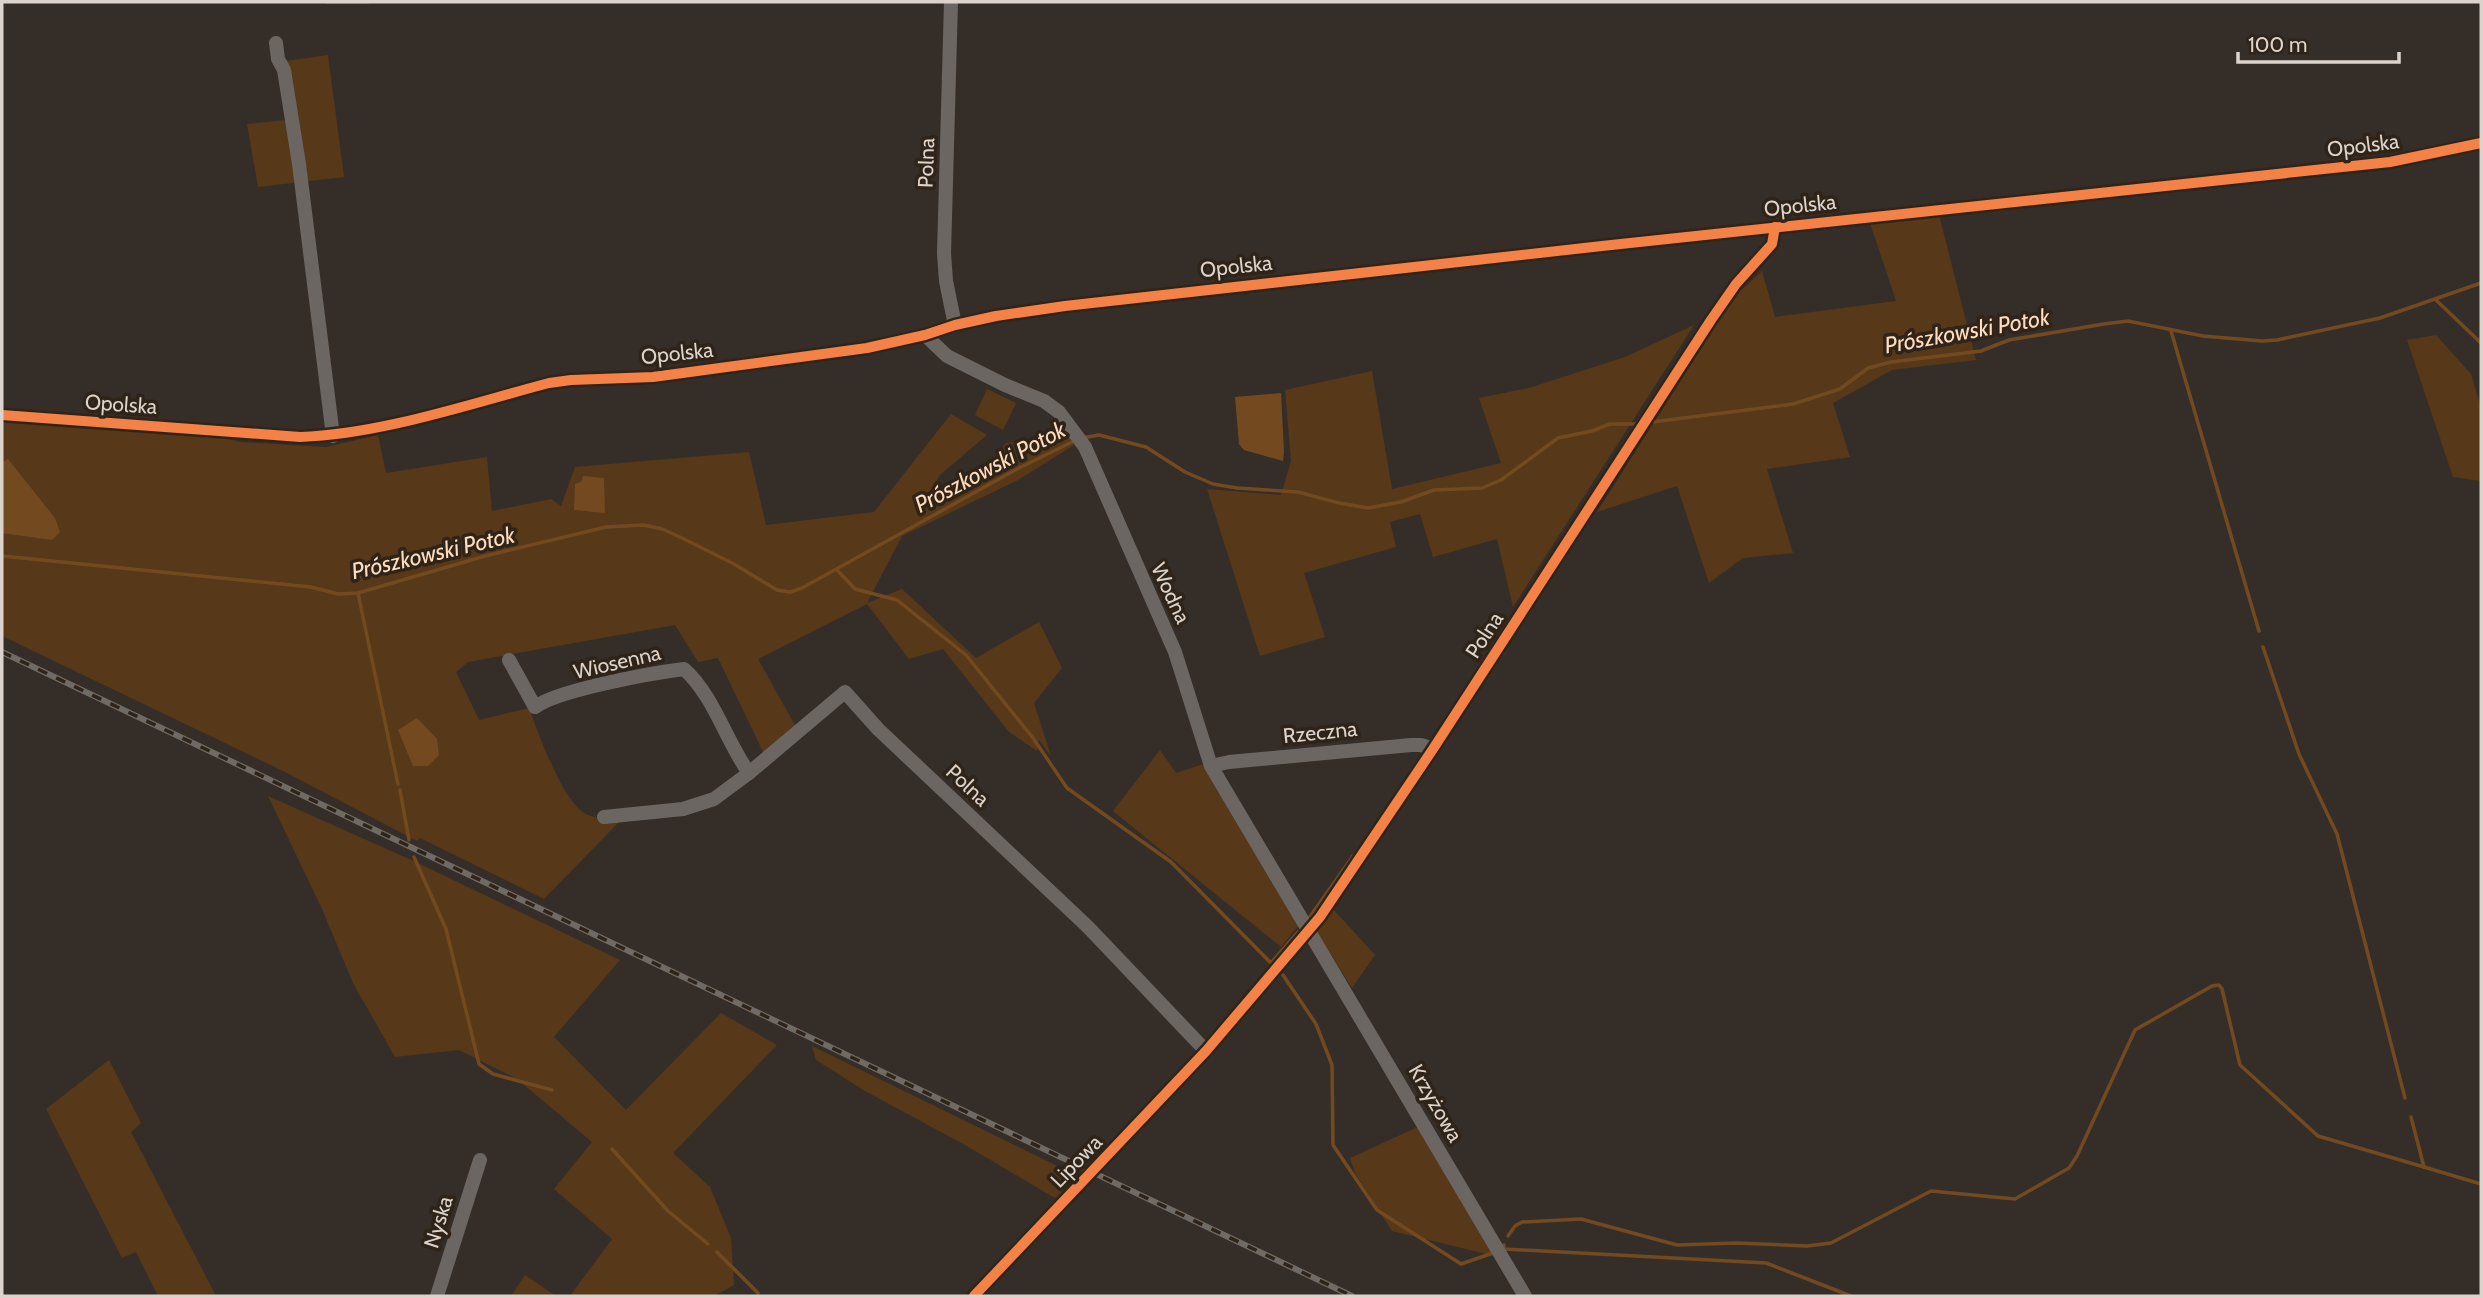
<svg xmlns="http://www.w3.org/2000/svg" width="2483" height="1298" viewBox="0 0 2483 1298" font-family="Cabin,sans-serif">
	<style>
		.green { fill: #573819 }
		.water { fill: #734a20 }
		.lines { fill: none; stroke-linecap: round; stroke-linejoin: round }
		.stream { stroke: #734a20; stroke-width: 3.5 }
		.minor { stroke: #6b6662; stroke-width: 14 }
		.rail-casing { stroke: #706a65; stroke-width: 6 }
		.rail { stroke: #302419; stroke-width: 3.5; stroke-dasharray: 10; stroke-linecap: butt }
		.cycleway-casing { stroke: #302419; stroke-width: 15 }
		.cycleway { stroke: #f48246; stroke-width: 10 }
		.labels { text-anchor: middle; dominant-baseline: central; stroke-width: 7; stroke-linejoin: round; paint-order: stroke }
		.street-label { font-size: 21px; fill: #dbd3cc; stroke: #302419 }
		.water-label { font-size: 23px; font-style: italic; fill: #fedcbe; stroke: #302419 }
	</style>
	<rect width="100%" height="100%" fill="#352e28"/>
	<g class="green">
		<path d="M 328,55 L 344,177 L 258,187 L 247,124 L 286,120 L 278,62 Z"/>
		<path d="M 1939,215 L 1976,360 L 1892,370 L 1833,403 L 1850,457 L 1767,469 L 1793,553 L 1743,558 L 1709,583 L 1677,486 L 1597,512 L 1733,298 L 1762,271 L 1775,317 L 1896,301 L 1870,223 Z"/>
		<path d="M 1694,325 L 1513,607 L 1497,539 L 1433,557 L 1420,514 L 1390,522 L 1396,547 L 1304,573 L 1325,637 L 1260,656 L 1207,489 L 1281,495 L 1291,461 L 1285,390 L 1372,371 L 1392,489 L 1501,463 L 1479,398 L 1529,388 L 1625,357 Z"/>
		<path d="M 2436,335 L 2471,374 L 2481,407 L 2481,481 L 2453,477 L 2407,340 Z"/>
		<path d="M 987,389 L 1016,403 L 1003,430 L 975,415 Z"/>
		<path d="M 951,414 L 987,435 L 940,475 L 927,497 L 967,489 L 1006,443 L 1067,434 L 1074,445 L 1018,480 L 902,536 L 867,603 L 902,589 L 976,658 L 1039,622 L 1062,668 L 1034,703 L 1051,756 L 1039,740 L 1037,751 L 1009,732 L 943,649 L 909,659 L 867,604 L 758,659 L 796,727 L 765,756 L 718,658 L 698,662 L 675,625 L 468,662 L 456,672 L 479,720 L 529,708 C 538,732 564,806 588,815 C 598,819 610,819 621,820 L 544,899 L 420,838 L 417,841 L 283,771 L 2,636 L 2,420 L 197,429 L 239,442 L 326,447 L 378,435 L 386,473 L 487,457 L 492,511 L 551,499 L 561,506 L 575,467 L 749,452 L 766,525 L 874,512 Z"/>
		<path d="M 1160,750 L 1176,773 L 1204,764 L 1298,926 L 1281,947 L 1113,811 Z"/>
		<path d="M 268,796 L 418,863 L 620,960 L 554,1037 L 626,1110 L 721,1013 L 777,1045 L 673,1153 L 710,1187 L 731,1238 L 734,1285 L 714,1296 L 570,1296 L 612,1239 L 554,1189 L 592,1142 L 517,1079 L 459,1050 L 395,1057 L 353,983 L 322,909 Z"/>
		<path d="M 1333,909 L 1375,955 L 1352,988 L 1317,932 Z"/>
		<path d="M 812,1046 L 1080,1177 L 1055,1198 L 965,1145 L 865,1091 L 816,1060 Z"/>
		<path d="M 109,1060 L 141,1123 L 131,1132 L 216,1296 L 158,1296 L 136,1252 L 122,1258 L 46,1109 Z"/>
		<path d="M 1420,1126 L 1495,1256 L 1392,1231 L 1355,1173 L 1350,1158 Z"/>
		<path d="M 525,1275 L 556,1296 L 511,1296 Z"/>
	</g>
	<g class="water">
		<path d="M 1281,393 L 1284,452 L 1283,461 L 1244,450 L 1239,444 L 1235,397 Z"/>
		<path d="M 8,459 L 55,518 L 60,532 L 52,540 L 2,533 L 2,462 Z"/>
		<path d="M 583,476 L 604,478 L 605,513 L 574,510 L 575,484 L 581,482 Z"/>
		<path d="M 417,718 L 437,739 L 439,755 L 428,766 L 413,766 L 398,730 Z"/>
	</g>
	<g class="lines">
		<g class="stream">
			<path d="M 327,2 L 368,2"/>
			<path d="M 2436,300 L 2481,343"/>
			<path d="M 2171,331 L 2259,631"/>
			<path d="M 1652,422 L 1793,404 L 1840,389 L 1868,368 L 1891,362 L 1981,351 L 2009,340 L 2104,324 L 2128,321 L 2203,336 L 2262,341 L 2277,340 L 2380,318 L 2481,283"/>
			<path d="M 1082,438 L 1099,435 L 1146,447 L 1185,472 L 1213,484 L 1237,488 L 1298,492 L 1339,503 L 1368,508 L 1401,502 L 1434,490 L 1482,488 L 1501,480 L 1558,438 L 1592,431 L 1610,424 L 1637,424"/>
			<path d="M 2,556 L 311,587 L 338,594 L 358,593 L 485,556 L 606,527 L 644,525 L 662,529 L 682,538 L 734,564 L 777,590 L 790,592 L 802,588 L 1019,468 L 1074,441"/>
			<path d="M 837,570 L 855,589 L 897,600 L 966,655 L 1033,738 L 1067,788 L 1171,862 L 1271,963 L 1298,932"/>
			<path d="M 358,593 L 398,784"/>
			<path d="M 2263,647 L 2299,754 L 2337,834 L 2405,1098"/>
			<path d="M 400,790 L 409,840"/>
			<path d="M 414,857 L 446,929 L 479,1064 L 493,1074 L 552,1090"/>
			<path d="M 1307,921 L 1353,856"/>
			<path d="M 1283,975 L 1316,1024 L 1332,1065 L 1333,1145 L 1377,1210 L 1461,1264 L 1493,1253"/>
			<path d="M 2411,1117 L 2424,1167 L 2481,1184"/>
			<path d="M 612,1149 L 668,1211 L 708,1244"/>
			<path d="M 1508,1236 L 1515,1226 L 1522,1222 L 1581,1219 L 1677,1245 L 1736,1243 L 1807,1246 L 1831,1243 L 1931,1191 L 2015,1199 L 2069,1168 L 2077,1156 L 2135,1030 L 2212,986 L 2219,985 L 2222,989 L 2240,1065 L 2318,1136 L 2424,1167"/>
			<path d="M 1504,1245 L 1504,1249 L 1766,1263 L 1851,1296"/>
			<path d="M 717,1252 L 758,1293"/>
		</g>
		<g class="minor">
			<path d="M 951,2 L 944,253 L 946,281 L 955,325"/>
			<path d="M 276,43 L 278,59 L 284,70 L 299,164 L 333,436"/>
			<path d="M 925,335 L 947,356 L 1005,385 L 1044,401 L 1059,412 L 1085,447 L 1175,652 L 1211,766 L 1525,1296"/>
			<path d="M 2,415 L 300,437 C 382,434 469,404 549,383 L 571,380 L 653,377 L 867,348 L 925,335 L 955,325 L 996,316 L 1065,306 L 1602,246 L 2390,162 L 2481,143"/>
			<path d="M 509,660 L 535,707 C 558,690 652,673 684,669 C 714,696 726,741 749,773"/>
			<path d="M 1211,766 L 1229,762 L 1411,745 L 1421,745 L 1433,749"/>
			<path d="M 604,817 L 683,809 L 714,799 L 749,773 L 845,692 L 878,729 L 1088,927 L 1206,1051"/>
			<path d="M 437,1296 L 480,1160"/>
			<path d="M 974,1296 L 1206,1051 L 1320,917 L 1433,749 L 1711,320 L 1736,284 L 1772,244 L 1775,227"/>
		</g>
		<defs>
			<path id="rail" d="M 2,652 L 1352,1296"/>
		</defs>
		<use href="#rail" class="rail-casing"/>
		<use href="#rail" class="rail"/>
		<defs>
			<g id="cycleway">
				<path d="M 2,415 L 300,437 C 382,434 469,404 549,383 L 571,380 L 653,377 L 867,348 L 925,335 L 955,325 L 996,316 L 1065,306 L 1602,246 L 2390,162 L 2481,143"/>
				<path d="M 974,1296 L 1206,1051 L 1320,917 L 1433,749 L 1711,320 L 1736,284 L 1772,244 L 1775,227"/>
			</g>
		</defs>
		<use href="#cycleway" class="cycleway-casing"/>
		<use href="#cycleway" class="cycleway"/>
	</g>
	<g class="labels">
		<g class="street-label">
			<text transform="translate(2363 145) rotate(-7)">Opolska</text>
			<text transform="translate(926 163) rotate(-88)">Polna</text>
			<text transform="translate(1800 205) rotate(-6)">Opolska</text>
			<text transform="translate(1236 266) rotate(-6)">Opolska</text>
			<text transform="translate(677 353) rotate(-6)">Opolska</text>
			<text transform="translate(121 404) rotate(4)">Opolska</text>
			<text transform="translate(1171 593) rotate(65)">Wodna</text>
			<text transform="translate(1484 635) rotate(-57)">Polna</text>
			<text transform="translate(617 662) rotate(-13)">Wiosenna</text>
			<text transform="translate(1320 732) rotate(-6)">Rzeczna</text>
			<text transform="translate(968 785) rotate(43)">Polna</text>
			<text transform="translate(1436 1103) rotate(60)">Krzyżowa</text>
			<text transform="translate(1076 1161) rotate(-46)">Lipowa</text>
			<text transform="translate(438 1222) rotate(-73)">Nyska</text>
		</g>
		<g class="water-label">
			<text transform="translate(1967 331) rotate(-10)">Prószkowski Potok</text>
			<text transform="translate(990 467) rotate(-28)">Prószkowski Potok</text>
			<text transform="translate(433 553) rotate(-13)">Prószkowski Potok</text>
		</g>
	</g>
	<rect width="2483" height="1298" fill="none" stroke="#dbd3cc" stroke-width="7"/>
	<path d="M2238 52v10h161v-10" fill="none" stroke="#dbd3cc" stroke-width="3.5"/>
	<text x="2248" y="52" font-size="21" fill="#dbd3cc" stroke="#302419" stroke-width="5" paint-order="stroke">100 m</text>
</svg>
